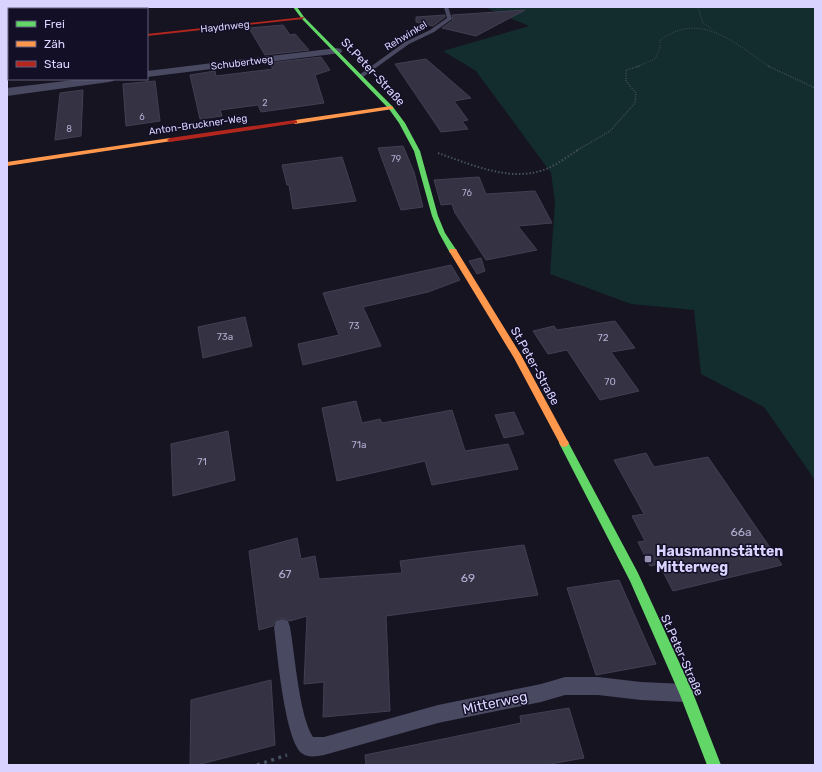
<svg xmlns="http://www.w3.org/2000/svg" width="822" height="772" viewBox="0 0 822 772" font-family="Rubik,sans-serif">
	<style>
		.green { fill: #132c2d }
		.building { fill: #343243; stroke: #433f54 }
		.lines { fill: none; stroke-linecap: round; stroke-linejoin: round }
		.path-far3 { stroke: #44505f; stroke-width: 1; stroke-dasharray: 1 1.5; stroke-linecap: butt }
		.path-far2 { stroke: #44505f; stroke-width: 1.5; stroke-dasharray: 1 1.5; stroke-linecap: butt }
		.path-far1 { stroke: #44505f; stroke-width: 2; stroke-dasharray: 1.5 2; stroke-linecap: butt }
		.path { stroke: #44505f; stroke-width: 3.5; stroke-dasharray: 3 4.5; stroke-linecap: butt }
		.lane { fill: #4a4962; fill-rule: evenodd }
		.street { fill: #4a4962; fill-rule: evenodd }
		.fast { fill: #63d668; fill-rule: evenodd }
		.slow { fill: #ff974d; fill-rule: evenodd }
		.jam { fill: #b3261e; fill-rule: evenodd }
		.poi-dot { fill: #9591b1; stroke: #130f26; stroke-width: 1.5 }
		.labels { text-anchor: middle; dominant-baseline: central; stroke-width: 3; stroke-linejoin: round; paint-order: stroke }
		.far-number-label { font-size: 9px; fill: #b0acd0 }
		.far-street-label { font-size: 10px; fill: #d9d4ff; stroke: #130f26 }
		.number-label { font-size: 10px; fill: #b0acd0 }
		.street-label { font-size: 12px; fill: #d9d4ff; stroke: #130f26 }
		.near-number-label { font-size: 12px; fill: #b0acd0 }
		.near-poi-label { font-size: 14px; font-weight: bold; fill: #d9d4ff; stroke: #130f26; text-anchor: start }
		.near-street-label { font-size: 14px; fill: #d9d4ff; stroke: #130f26 }
	</style>
	<rect width="100%" height="100%" fill="#161421"/>
	<path class="green" d="M 484,7 L 815,7 L 815,480 L 764,407 L 701,374 L 694,310 L 631,304 L 550,274 L 555,202 L 551,173 L 476,71 L 443,51 L 529,26 Z"/>
	<g class="building">
		<path d="M 525,10 L 476,36 L 442,28 L 453,20 L 452,15 Z"/>
		<path d="M 445,15 L 445,17 L 433,26 L 416,22 L 416,17 Z"/>
		<path d="M 283,25 L 290,35 L 295,34 L 309,50 L 265,55 L 249,28 Z"/>
		<path d="M 321,57 L 330,70 L 315,75 L 324,103 L 261,112 L 258,105 L 220,110 L 222,116 L 200,119 L 190,75 L 215,71 L 216,76 L 273,69 L 269,63 Z"/>
		<path d="M 426,59 L 471,98 L 454,101 L 468,120 L 462,121 L 468,129 L 441,132 L 395,64 Z"/>
		<path d="M 155,81 L 160,121 L 126,126 L 123,84 Z"/>
		<path d="M 83,90 L 81,136 L 55,140 L 60,93 Z"/>
		<path d="M 403,146 L 414,172 L 423,207 L 401,210 L 378,148 Z"/>
		<path d="M 342,157 L 356,201 L 293,209 L 289,185 L 287,185 L 282,165 Z"/>
		<path d="M 479,177 L 486,194 L 535,191 L 552,223 L 518,226 L 537,250 L 486,260 L 455,213 L 452,204 L 441,205 L 434,180 Z"/>
		<path d="M 481,258 L 485,271 L 477,274 L 469,261 Z"/>
		<path d="M 451,265 L 460,280 L 428,292 L 363,307 L 381,346 L 303,365 L 298,344 L 339,335 L 323,293 Z"/>
		<path d="M 245,317 L 252,346 L 203,358 L 198,327 Z"/>
		<path d="M 615,321 L 635,348 L 611,352 L 639,391 L 600,400 L 567,350 L 548,354 L 533,331 L 554,326 L 557,330 Z"/>
		<path d="M 356,401 L 362,423 L 380,419 L 382,423 L 452,410 L 465,451 L 508,444 L 518,469 L 432,485 L 425,461 L 337,481 L 322,408 Z"/>
		<path d="M 514,412 L 524,434 L 504,438 L 495,415 Z"/>
		<path d="M 228,431 L 235,480 L 173,496 L 171,444 Z"/>
		<path d="M 646,453 L 654,467 L 708,457 L 782,565 L 673,591 L 659,564 L 650,566 L 638,542 L 645,541 L 632,516 L 644,514 L 614,460 Z"/>
		<path d="M 297,538 L 301,559 L 315,556 L 319,579 L 402,573 L 400,561 L 524,545 L 538,595 L 386,616 L 390,711 L 323,717 L 324,682 L 304,684 L 307,616 L 290,621 L 282,618 L 276,620 L 273,626 L 259,630 L 249,551 Z"/>
		<path d="M 619,580 L 656,664 L 596,675 L 567,588 Z"/>
		<path d="M 271,680 L 275,745 L 197,765 L 190,765 L 191,700 Z"/>
		<path d="M 569,708 L 584,758 L 545,765 L 366,765 L 365,755 L 521,723 L 520,716 Z"/>
	</g>
	<g class="lines">
		<g class="path-far3">
			<path d="M 698,7 L 703,23 L 712,29"/>
			<path d="M 636,67 L 655,59 L 660,48 L 660,40 C 702,10 735,44 770,67"/>
		</g>
		<g class="path-far2">
			<path d="M 768,66 L 815,88"/>
			<path d="M 576,151 L 610,131 L 635,103 L 636,93 L 626,81 L 626,70 L 640,66"/>
		</g>
		<path class="path-far1" d="M 438,153 C 470,164 507,181 540,171 C 555,167 566,157 578,150"/>
		<path class="path" d="M 257,765 L 287,755"/>
		<g class="lane">
			<path d="M 444,7 L 448,7 L 452,19 L 434,32 L 409,44 L 363,77 L 359,77 L 359,75 L 405,42 L 430,30 L 447,18 Z"/>
			<path d="M 282,619 L 288,621 L 290,627 C 295,654 299,716 313,737 L 324,737 L 438,705 L 541,684 L 565,677 L 598,677 L 641,682 L 685,684 L 691,687 L 694,693 L 691,699 L 685,702 L 641,700 L 598,695 L 565,695 L 541,702 L 438,723 L 324,755 C 317,756 309,758 303,754 C 285,744 277,650 274,627 L 276,621 Z"/>
		</g>
		<g class="street">
			<path d="M 83,7 L 110,7 L 109,9 L 82,9 Z"/>
			<path d="M 9,13 L 9,19 L 7,20 L 7,14 Z"/>
			<rect x="7" y="47" width="2" height="6"/>
			<path d="M 337,48 L 341,49 L 342,51 L 341,53 L 147,77 L 147,71 Z"/>
			<path d="M 82,79 L 115,79 L 113,81 L 109,82 L 7,96 L 7,88 Z"/>
		</g>
		<g class="fast">
			<path d="M 293,7 L 297,7 L 304,17 L 393,107 L 405,123 L 420,151 L 438,216 L 445,233 L 457,251 L 456,253 L 450,253 L 439,233 L 432,216 L 414,151 L 399,123 L 389,109 L 302,19 Z"/>
			<path d="M 564,439 L 567,440 L 638,573 L 691,688 L 721,765 L 707,765 L 680,695 L 630,581 L 559,443 L 561,440 Z"/>
		</g>
		<g class="slow">
			<path d="M 391,106 L 393,107 L 393,109 L 295,124 L 292,122 L 295,120 Z"/>
			<path d="M 170,138 L 172,139 L 172,141 L 7,166 L 7,162 Z"/>
			<path d="M 450,249 L 456,249 L 457,251 L 521,355 L 567,440 L 569,443 L 567,446 L 564,447 L 561,446 L 514,358 L 449,251 Z"/>
		</g>
		<g class="jam">
			<path d="M 304,17 L 303,19 L 147,36 L 147,34 Z"/>
			<path d="M 295,120 L 297,121 L 297,123 L 170,142 L 167,140 L 170,138 Z"/>
		</g>
	</g>
	<rect class="poi-dot" x="644" y="555" width="8" height="8" rx="2"/>
	<g class="labels">
		<g class="far-number-label">
			<text x="265" y="103">2</text>
			<text x="142" y="117">6</text>
			<text x="69" y="129">8</text>
			<text x="396" y="159">79</text>
			<text x="467" y="193">76</text>
		</g>
		<g class="far-street-label">
			<text transform="translate(225 27) rotate(-6)">Haydnweg</text>
			<text transform="translate(406 36) rotate(-31)">Rehwinkel</text>
			<text transform="translate(242 63) rotate(-7)">Schubertweg</text>
			<text transform="translate(198 125) rotate(-8)">Anton-Bruckner-Weg</text>
		</g>
		<g class="number-label">
			<text x="354" y="326">73</text>
			<text x="225" y="337">73a</text>
			<text x="603" y="338">72</text>
			<text x="610" y="382">70</text>
			<text x="359" y="445">71a</text>
			<text x="202" y="462">71</text>
		</g>
		<g class="street-label">
			<text transform="translate(373 72) rotate(47)">St.Peter-Straße</text>
			<text transform="translate(535 366) rotate(61)">St.Peter-Straße</text>
			<text transform="translate(682 655) rotate(66)">St.Peter-Straße</text>
		</g>
		<g class="near-number-label">
			<text x="741" y="532">66a</text>
			<text x="285" y="574">67</text>
			<text x="468" y="578">69</text>
		</g>
		<g class="near-poi-label">
			<text x="656" y="551">Hausmannstätten<tspan x="656" dy="16">Mitterweg</tspan></text>
		</g>
		<g class="near-street-label">
			<text transform="translate(495 703) rotate(-12)">Mitterweg</text>
		</g>
	</g>
	<rect width="822" height="772" fill="none" stroke="#d9d4ff" stroke-width="16"/>
	<rect x="8" y="8" width="140" height="72" fill="#130f26" stroke="#625e7d"/>
	<rect x="16" y="21" width="20" height="6" fill="#63d668" stroke="#625e7d"/>
	<text x="44" y="28" font-size="12" fill="#d9d4ff">Frei</text>
	<rect x="16" y="41" width="20" height="6" fill="#ff974d" stroke="#625e7d"/>
	<text x="44" y="48" font-size="12" fill="#d9d4ff">Zäh</text>
	<rect x="16" y="61" width="20" height="6" fill="#b3261e" stroke="#625e7d"/>
	<text x="44" y="68" font-size="12" fill="#d9d4ff">Stau</text>
</svg>
